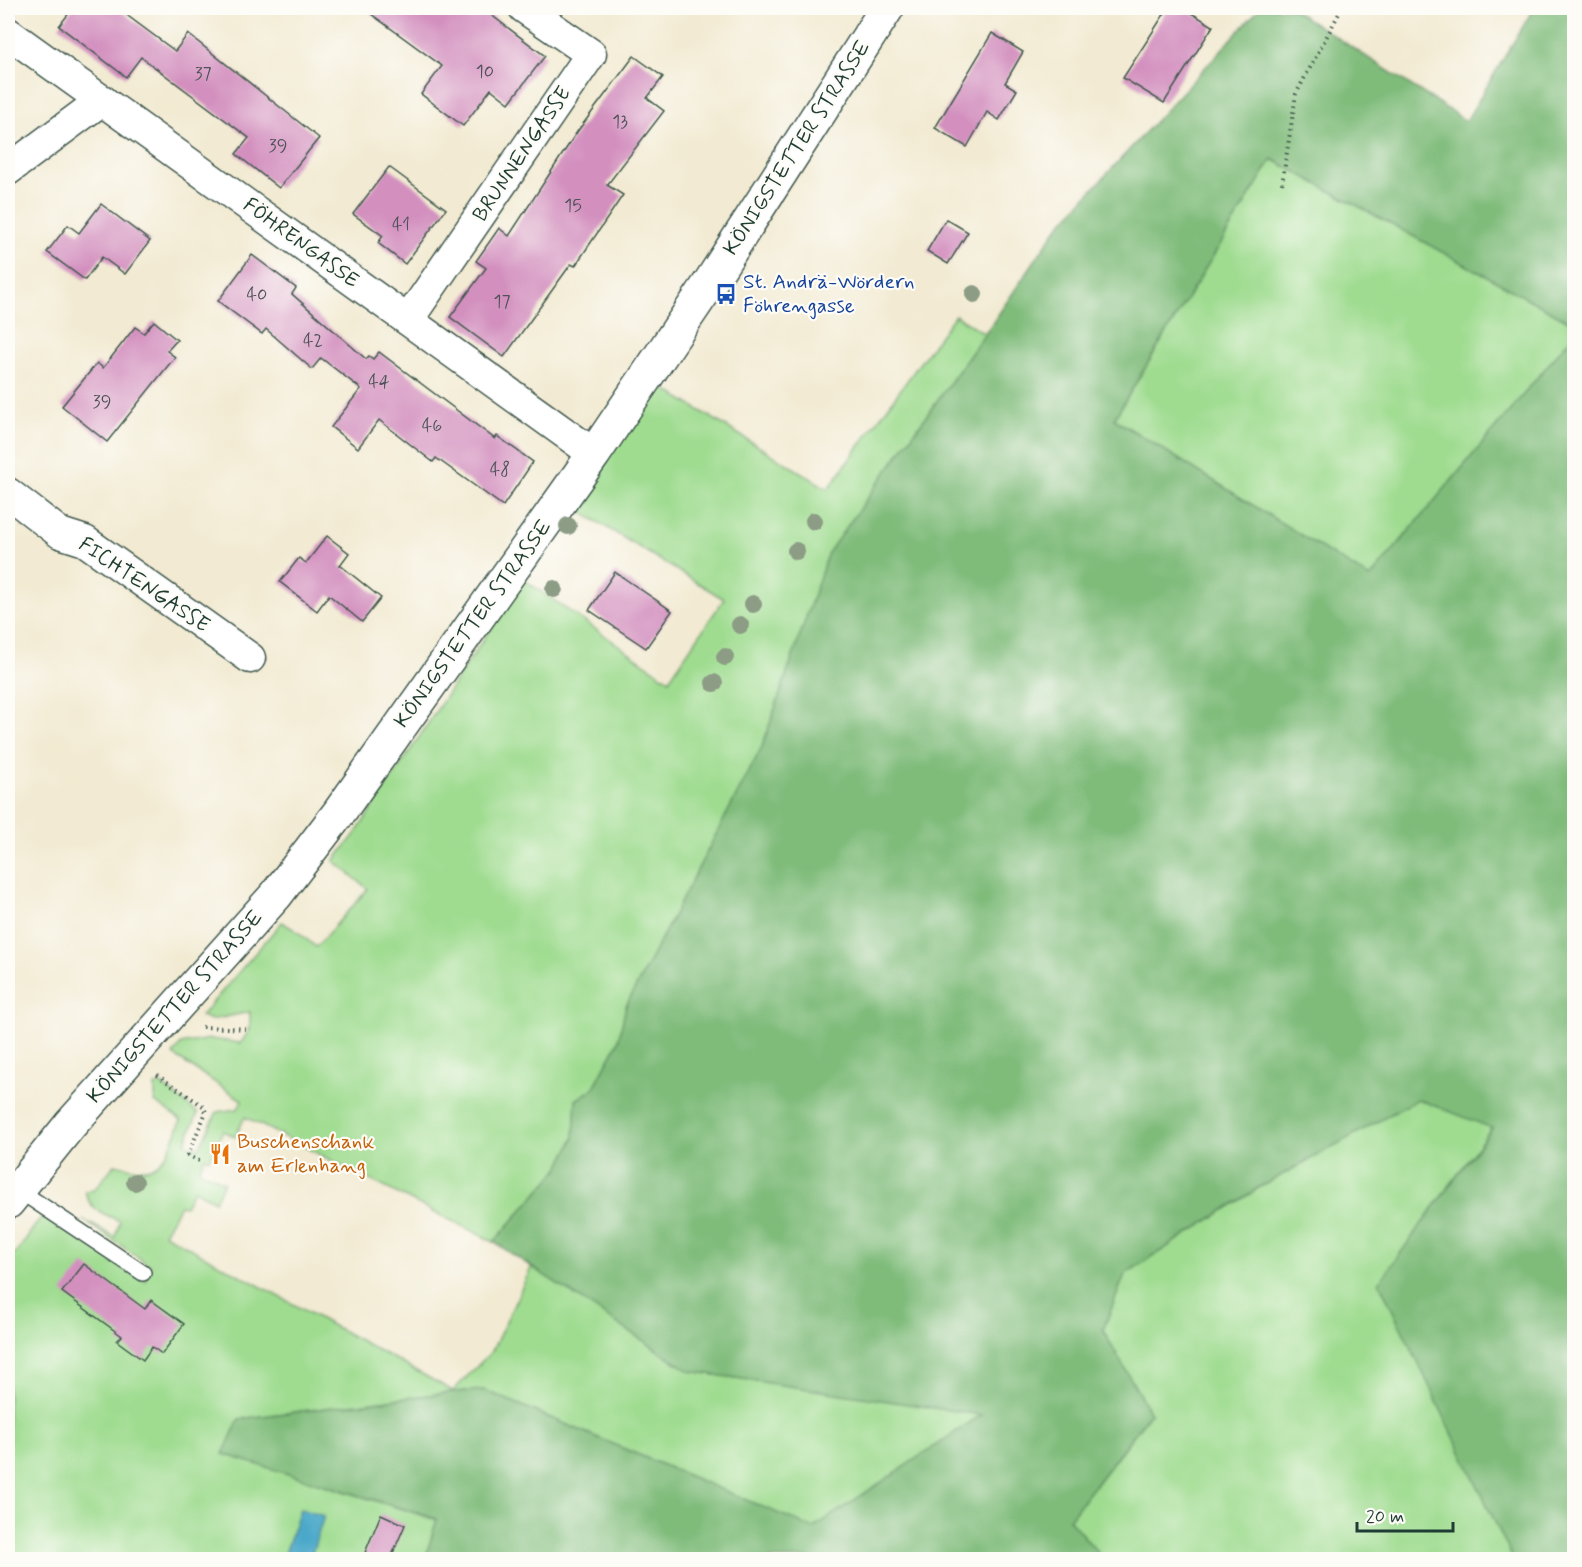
<svg xmlns="http://www.w3.org/2000/svg" width="1582" height="1567" viewBox="0 0 1582 1567" font-family="Mynerve,sans-serif">
	<style>
		.green { fill: #9fdc90; stroke: #5f8c62; stroke-width: 1.5 }
		.forest { fill: #7fbc7a; stroke: #4f7c57; stroke-width: 1.5 }
		.water { fill: #4aa7c9; stroke: #34727e; stroke-width: 1.5 }
		.building { fill: #d390bf }
		.lines { fill: none; stroke-linecap: round; stroke-linejoin: round }
		.service-casing { stroke: #3f574c; stroke-width: 18 }
		.minor-casing { stroke: #3f574c; stroke-width: 33 }
		.secondary-casing { stroke: #3f574c; stroke-width: 36 }
		.path { stroke: #3f574c; stroke-width: 4; stroke-dasharray: 1.5 4.5; stroke-linecap: butt }
		.service { stroke: #fff; stroke-width: 15 }
		.minor { stroke: #fff; stroke-width: 30 }
		.secondary { stroke: #fff; stroke-width: 33 }
		.tree { fill: #8c9c85 }
		.labels { text-anchor: middle; dominant-baseline: central; stroke-width: 4.5; stroke-linejoin: round; paint-order: stroke }
		.number-label { font-size: 18px; fill: #4c5257 }
		.street-label { font-size: 21px; fill: #1f3d34; stroke: #fdfcf7 }
		.transit-label { font-size: 21px; fill: #164399; stroke: #fdfcf7; text-anchor: start }
		.food-label { font-size: 21px; fill: #c56008; stroke: #fdfcf7; text-anchor: start }
	</style>
	<rect width="100%" height="100%" fill="#fdfcf7"/>
	<filter id="ink" filterUnits="userSpaceOnUse"><feTurbulence type="fractalNoise" baseFrequency=".0167" numOctaves="2"/><feDisplacementMap in="SourceGraphic" scale="12" xChannelSelector="R" yChannelSelector="G"/><feConvolveMatrix kernelMatrix="1 2 1 2 8 2 1 2 1" color-interpolation-filters="sRGB"/></filter>
	<filter id="wash" filterUnits="userSpaceOnUse"><feTurbulence type="fractalNoise" baseFrequency=".008" numOctaves="4" result="noise"/><feDisplacementMap in="SourceGraphic" scale="24" xChannelSelector="R" yChannelSelector="G"/><feGaussianBlur stdDeviation="1.35" result="paint"/><feColorMatrix in="noise" values="0 0 0 0 0 0 0 0 0 0 0 0 0 0 0 0 0 1.4 0 .05"/><feComposite in="paint" operator="in"/></filter>
	<g filter="url(#wash)">
		<rect width="100%" height="100%" fill="#f2ead2"/>
		<g class="green">
			<path d="M 1272,159 L 1574,324 L 1574,334 L 1370,578 L 1114,419 Z"/>
			<path d="M 955,315 L 985,334 L 828,553 L 762,747 L 626,1006 L 618,1042 L 593,1089 L 576,1100 L 574,1138 L 559,1168 L 494,1242 L 245,1117 L 235,1137 L 223,1131 L 209,1159 L 205,1157 L 199,1170 L 224,1182 L 215,1201 L 194,1190 L 185,1206 L 180,1205 L 164,1234 L 453,1391 L 492,1351 L 532,1266 L 689,1371 L 982,1414 L 813,1528 L 484,1390 L 453,1392 L 239,1419 L 224,1454 L 437,1520 L 425,1559 L 121,1560 L 115,1557 L 112,1560 L 8,1559 L 8,1256 L 17,1252 L 41,1217 L 56,1219 L 145,1281 L 151,1266 L 83,1220 L 115,1237 L 120,1221 C 103,1214 89,1209 85,1191 L 94,1190 L 115,1164 C 124,1166 134,1169 143,1169 C 165,1170 175,1137 181,1120 L 155,1102 L 155,1086 L 160,1084 L 198,1113 L 185,1144 L 199,1148 L 217,1112 L 238,1109 L 242,1100 L 173,1055 L 181,1044 L 210,1039 L 241,1043 L 250,1029 L 250,1012 L 211,1020 L 201,1016 L 282,922 L 298,932 L 316,947 L 368,889 L 334,861 L 356,833 L 523,579 L 669,680 L 724,599 L 573,507 L 658,385 L 828,489 Z"/>
			<path d="M 1418,1099 L 1492,1127 L 1380,1282 L 1513,1559 L 1103,1559 L 1069,1519 L 1150,1414 L 1103,1330 L 1125,1274 L 1260,1187 Z"/>
		</g>
		<path class="forest" d="M 1260,8 L 1291,8 L 1466,121 L 1534,8 L 1574,8 L 1574,324 L 1272,159 L 1114,419 L 1370,578 L 1574,334 L 1574,1559 L 1513,1559 L 1379,1282 L 1492,1128 L 1418,1099 L 1260,1187 L 1125,1274 L 1103,1330 L 1150,1413 L 1069,1519 L 1103,1559 L 425,1559 L 437,1519 L 223,1454 L 239,1419 L 453,1392 L 484,1390 L 813,1528 L 981,1415 L 689,1371 L 494,1242 L 559,1168 L 574,1138 L 576,1100 L 593,1089 L 618,1043 L 626,1006 L 762,747 L 828,553 L 985,334 L 1057,228 Z"/>
		<path class="water" d="M 300,1509 L 324,1516 L 310,1559 L 285,1554 Z"/>
		<g id="blocks">
			<g class="building">
				<path d="M 73,8 L 117,8 L 175,51 L 188,34 L 319,138 L 279,188 L 236,154 L 249,138 L 141,57 L 126,77 L 59,26 Z"/>
				<path d="M 363,8 L 482,8 L 545,56 L 509,103 L 491,89 L 463,126 L 421,94 L 442,66 Z"/>
				<path d="M 1168,8 L 1183,8 L 1213,26 L 1164,103 L 1123,78 Z"/>
				<path d="M 992,33 L 1023,52 L 1005,83 L 1017,90 L 999,120 L 987,112 L 967,147 L 935,128 Z"/>
				<path d="M 634,56 L 663,77 L 647,98 L 664,111 L 607,185 L 623,195 L 575,266 L 571,264 L 504,357 L 450,317 L 486,268 L 476,261 L 499,228 L 509,236 L 577,132 Z"/>
				<path d="M 389,167 L 446,209 L 405,264 L 378,243 L 383,236 L 353,214 Z"/>
				<path d="M 101,204 L 150,241 L 125,274 L 102,257 L 85,280 L 47,252 L 68,225 L 79,233 Z"/>
				<path d="M 946,219 L 968,232 L 948,264 L 927,251 Z"/>
				<path d="M 252,255 L 296,288 L 292,294 L 366,359 L 369,356 L 373,359 L 379,352 L 495,439 L 497,436 L 533,462 L 503,506 L 436,458 L 433,462 L 379,420 L 358,448 L 331,427 L 361,389 L 321,358 L 312,369 L 266,329 L 262,334 L 218,301 Z"/>
				<path d="M 154,321 L 177,340 L 167,351 L 175,357 L 107,442 L 62,406 L 97,363 L 103,368 L 135,327 L 144,333 Z"/>
				<path d="M 327,536 L 349,553 L 340,565 L 381,598 L 362,622 L 329,595 L 317,611 L 280,582 L 299,558 L 306,563 Z"/>
				<path d="M 615,572 L 672,611 L 646,648 L 589,610 Z"/>
				<path d="M 84,1264 L 145,1309 L 151,1300 L 184,1324 L 162,1354 L 152,1347 L 143,1360 L 117,1341 L 122,1336 L 62,1292 Z"/>
				<path d="M 381,1514 L 405,1525 L 390,1560 L 362,1560 Z"/>
			</g>
		</g>
	</g>
	<g filter="url(#ink)">
		<use href="#blocks" fill-opacity="0" stroke="#3f574c" stroke-width="1.5"/>
		<g class="lines">
			<defs>
				<path id="service" d="M 17,1189 L 143,1273"/>
				<g id="minor">
					<path d="M 8,33 L 594,454"/>
					<path d="M 8,170 L 102,100"/>
					<path d="M 408,320 L 591,54 L 524,8"/>
					<path d="M 8,493 L 60,533 L 85,541 L 250,658"/>
				</g>
				<path id="secondary" d="M 8,1202 L 70,1125 L 276,895 L 338,814 L 594,454 L 709,284 L 887,8"/>
			</defs>
			<use href="#service" class="service-casing"/>
			<use href="#minor" class="minor-casing"/>
			<use href="#secondary" class="secondary-casing"/>
			<g class="path">
				<path d="M 1282,184 L 1296,94 L 1342,8"/>
				<path d="M 202,1027 L 250,1029"/>
				<path d="M 157,1075 L 203,1106 L 206,1112 L 188,1155 L 203,1163"/>
				<path d="M 8,1557 L 13,1560"/>
			</g>
			<use href="#service" class="service"/>
			<use href="#minor" class="minor"/>
			<use href="#secondary" class="secondary"/>
		</g>
		<g class="tree">
			<circle cx="974" cy="294" r="9"/>
			<circle cx="814" cy="521" r="9"/>
			<circle cx="568" cy="526" r="9"/>
			<circle cx="796" cy="551" r="9"/>
			<circle cx="554" cy="589" r="9"/>
			<circle cx="753" cy="604" r="9"/>
			<circle cx="740" cy="625" r="9"/>
			<circle cx="725" cy="657" r="9"/>
			<circle cx="714" cy="683" r="9"/>
			<circle cx="135" cy="1182" r="9"/>
		</g>
	</g>
	<defs>
		<symbol id="bus-bare" viewBox="-9 -9 18 18"><path d="M-5-6H5V4H4V6H2V4H-2V6H-4V4H-5ZM-3.5-4V0h7V-4ZM-3.5 1.2v1.5H-2V1.2ZM2 1.2v1.5H3.5V1.2Z" fill="#1a4fb4" stroke="#fdfcf7" stroke-width="2.5" paint-order="stroke"/></symbol>
		<symbol id="restaurant-bare" viewBox="-9 -9 18 18"><path d="M-5-6h1v4h1v-4h1v4h1v-4h1v5L-1.5 .5V6h-2V.5L-5-1ZM5-6V6H3V1.5H1.5Q1.5-4 5-6Z" fill="#e8710a" stroke="#fdfcf7" stroke-width="2.5" paint-order="stroke"/></symbol>
	</defs>
	<g fill-rule="evenodd">
		<use href="#bus-bare" x="711" y="279" width="30" height="30"/>
		<use href="#restaurant-bare" x="205" y="1139" width="30" height="30"/>
	</g>
	<g class="labels">
		<g class="number-label">
			<text x="485" y="72">10</text>
			<text x="203" y="74">37</text>
			<text x="620" y="122">13</text>
			<text x="278" y="146">39</text>
			<text x="573" y="206">15</text>
			<text x="401" y="225">41</text>
			<text x="257" y="295">40</text>
			<text x="502" y="302">17</text>
			<text x="313" y="341">42</text>
			<text x="379" y="382">44</text>
			<text x="102" y="402">39</text>
			<text x="432" y="426">46</text>
			<text x="500" y="470">48</text>
		</g>
		<g class="street-label">
			<text transform="translate(797 148) rotate(-57)">KÖNIGSTETTER STRASSE</text>
			<text transform="translate(522 154) rotate(-56)">BRUNNENGASSE</text>
			<text transform="translate(301 243) rotate(36)">FÖHRENGASSE</text>
			<text transform="translate(144 585) rotate(34)">FICHTENGASSE</text>
			<text transform="translate(473 624) rotate(-54)">KÖNIGSTETTER STRASSE</text>
			<text transform="translate(175 1007) rotate(-48)">KÖNIGSTETTER STRASSE</text>
		</g>
		<g class="transit-label">
			<text x="743" y="282">St. Andrä-Wördern<tspan x="743" dy="24">Föhrengasse</tspan></text>
		</g>
		<g class="food-label">
			<text x="237" y="1142">Buschenschank<tspan x="237" dy="24">am Erlenhang</tspan></text>
		</g>
	</g>
	<rect width="1582" height="1567" fill="none" stroke="#fdfcf7" stroke-width="30"/>
	<path d="M1357 1522v9h96v-9" fill="none" stroke="#1f3d34" stroke-width="3"/>
	<text x="1366" y="1522" font-size="18" fill="#1f3d34" stroke="#fdfcf7" stroke-width="4.5" paint-order="stroke">20 m</text>
</svg>
